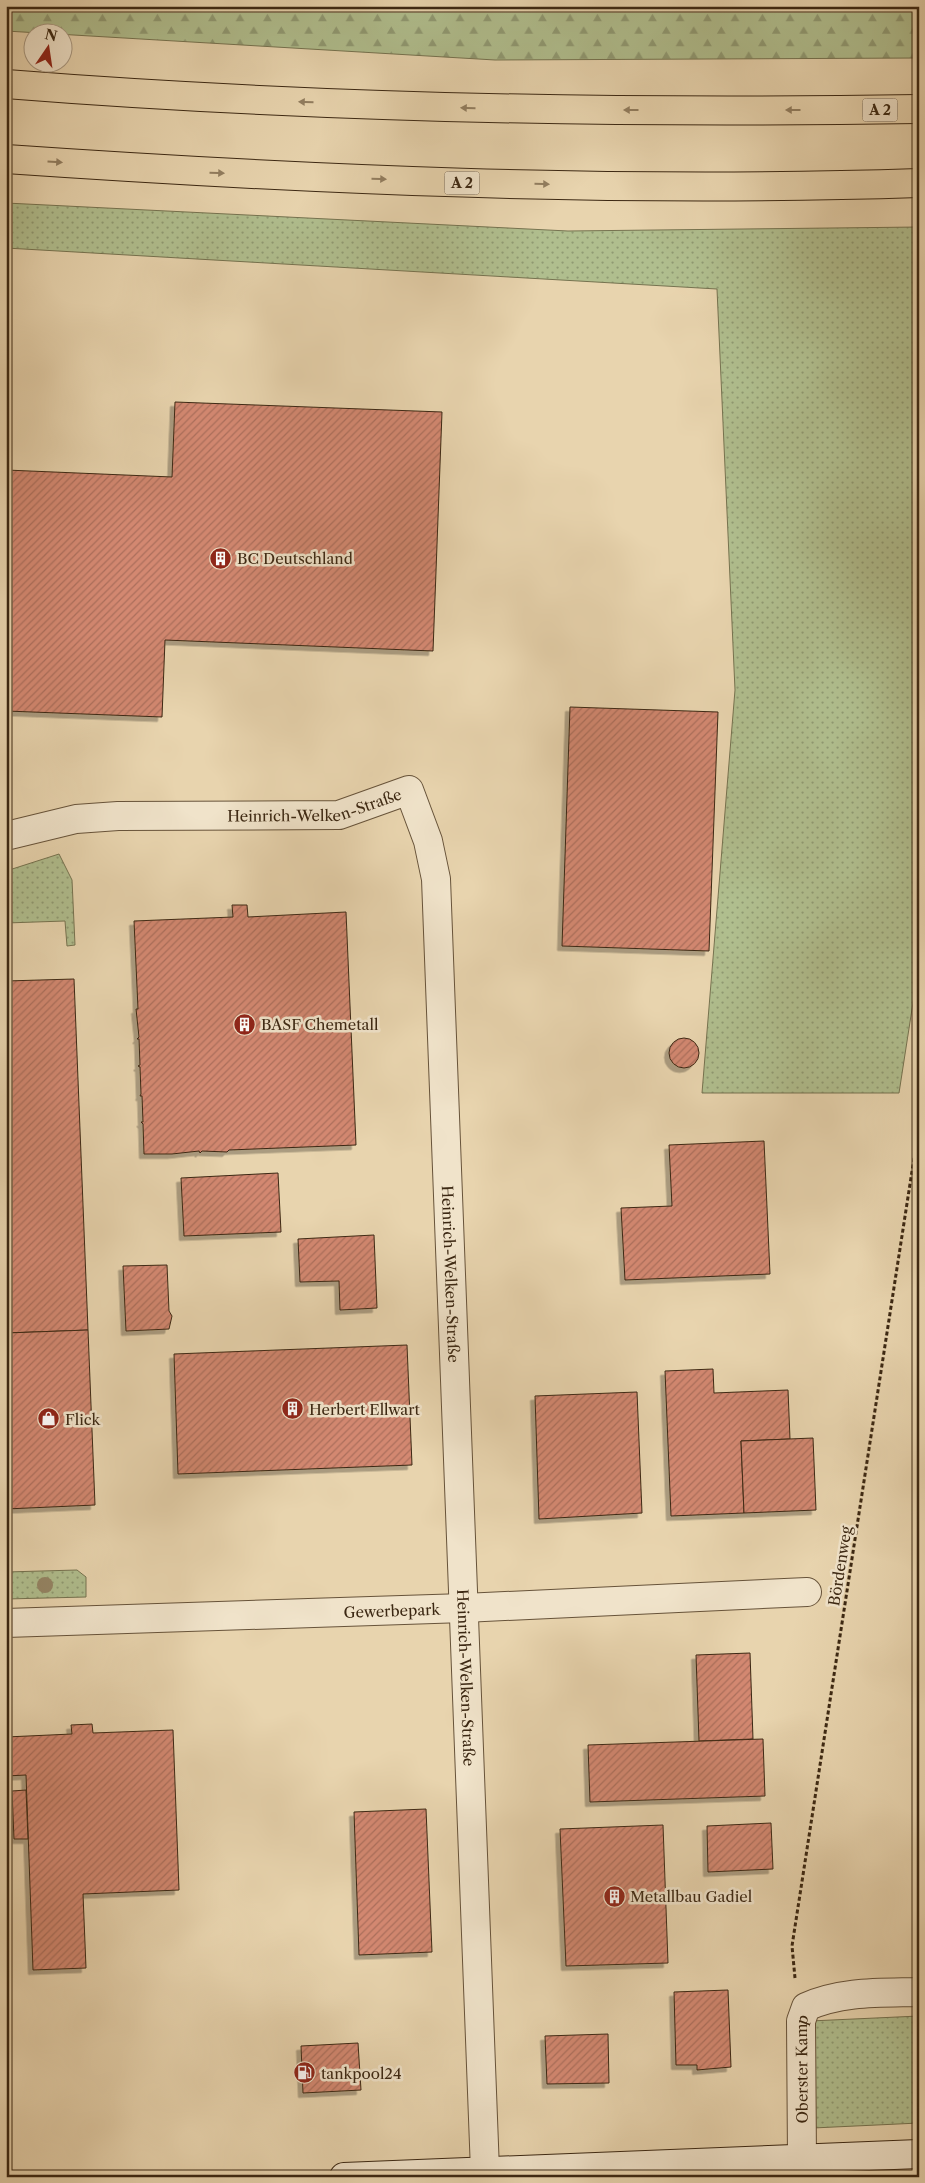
<svg xmlns="http://www.w3.org/2000/svg" width="925" height="2183" viewBox="0 0 925 2183" font-family="'Libre Caslon Text',serif">
	<style>
		.grass { fill: url(#grass-dots); stroke: #767350 }
		.forest { fill: url(#forest-firs); stroke: #767350 }
		.building { fill: url(#building-hatch); stroke: #3c2813; filter: url(#shadow) }
		.lines { fill: none; stroke-linecap: round; stroke-linejoin: round }
		.street-casing { stroke: #67533a; stroke-width: 30 }
		.secondary-casing { stroke: #3c2813; stroke-width: 30 }
		.highway-casing { stroke: #3c2813; stroke-width: 30 }
		.path { stroke: #3c2813; stroke-width: 3; stroke-dasharray: 4 2.5; stroke-linecap: butt }
		.street { stroke: #f0e3ca; stroke-width: 28 }
		.secondary { stroke: #f0e3ca; stroke-width: 28 }
		.highway { stroke: #e8d4ae; stroke-width: 28 }
		.tree { fill: #968666 }
		.oneway { fill: #927e60 }
		.labels { text-anchor: middle; dominant-baseline: central; stroke-width: 5; stroke-linejoin: round; paint-order: stroke }
		.shield { fill: #f0e3ca; stroke: #72604a; stroke-width: 1 }
		.shield-label { font-size: 14px; font-weight: bold; fill: #3c2813 }
		.poi-label { font-size: 15px; fill: #3c2813; stroke: #f0e3ca; text-anchor: start }
		.street-label { font-size: 15px; fill: #3c2813; stroke: #f0e3ca }
	</style>
	<defs>
		<pattern id="grass-dots" width="8" height="8" patternUnits="userSpaceOnUse" patternTransform="scale(1.25)"><rect width="8" height="8" fill="#b0be8e"/><path d="M2 2h.1M6 6h.1" fill="none" stroke="#909a73" stroke-width="1.8" stroke-linecap="round"/></pattern>
		<pattern id="forest-firs" width="22" height="20" patternUnits="userSpaceOnUse" patternTransform="scale(1.25)"><rect width="22" height="20" fill="#b0be8e"/><path d="M5 1l3.5 6h-7zM16 11l3.5 6h-7z" fill="#909a73"/></pattern>
		<pattern id="building-hatch" width="6" height="6" patternUnits="userSpaceOnUse" patternTransform="scale(1.25)"><rect width="6" height="6" fill="#d38871"/><path d="M-1 1l2-2M0 6l6-6M5 7l2-2" fill="none" stroke="#ac6f5c"/></pattern>
		<filter id="shadow"><feDropShadow dx="-4.5" dy="4.5" stdDeviation="0" flood-color="#0004"/></filter>
	</defs>
	<rect width="100%" height="100%" fill="#e8d4ae"/>
	<filter id="stains"><feTurbulence type="fractalNoise" baseFrequency=".004" numOctaves="4"/><feColorMatrix values="0 0 0 0 .2 0 0 0 0 .09 0 0 0 0 .02 0 0 0 .5 -.17"/></filter>
	<radialGradient id="worn" r=".72"><stop offset=".6" stop-color="#630" stop-opacity="0"/><stop offset="1" stop-color="#630" stop-opacity=".3"/></radialGradient>
	<g class="grass">
		<path d="M 6,203 L 568,231 L 919,227 L 919,964 L 899,1093 L 702,1093 L 735,690 L 717,289 L 6,248 Z"/>
		<path d="M 59,854 L 72,880 L 75,945 L 67,946 L 65,921 L 6,923 L 6,871 Z"/>
		<path d="M 77,1570 L 86,1577 L 86,1597 L 6,1599 L 6,1572 Z"/>
		<path d="M 919,2016 L 919,2123 L 813,2128 L 810,2021 Z"/>
	</g>
	<path class="forest" d="M 6,6 L 919,6 L 919,58 L 495,60 L 6,31 Z"/>
	<g class="building">
		<path d="M 175,402 L 442,412 L 433,651 L 165,640 L 162,717 L 6,711 L 6,470 L 172,477 Z"/>
		<path d="M 570,707 L 718,712 L 709,951 L 562,946 Z"/>
		<path d="M 232,905 L 247,905 L 248,917 L 346,912 L 356,1145 L 229,1150 L 227,1152 L 202,1151 L 200,1153 L 199,1151 L 172,1154 L 144,1154 L 143,1124 L 141,1122 L 143,1122 L 142,1096 L 140,1096 L 141,1094 L 140,1067 L 138,1066 L 140,1065 L 139,1039 L 137,1039 L 139,1037 L 136,1009 L 138,1009 L 134,921 L 233,917 Z"/>
		<path d="M 74,979 L 88,1330 L 6,1333 L 6,981 Z"/>
		<circle cx="684" cy="1053" r="15"/>
		<path d="M 764,1141 L 770,1274 L 625,1280 L 621,1208 L 672,1206 L 669,1145 Z"/>
		<path d="M 278,1173 L 281,1232 L 184,1236 L 181,1178 Z"/>
		<path d="M 374,1235 L 377,1308 L 340,1310 L 339,1281 L 300,1282 L 298,1239 Z"/>
		<path d="M 167,1265 L 169,1311 L 172,1316 L 169,1329 L 126,1331 L 123,1266 Z"/>
		<path d="M 88,1330 L 95,1505 L 6,1509 L 6,1333 Z"/>
		<path d="M 407,1345 L 412,1465 L 178,1474 L 174,1354 Z"/>
		<path d="M 713,1369 L 714,1393 L 788,1390 L 790,1439 L 741,1441 L 744,1513 L 671,1516 L 665,1371 Z"/>
		<path d="M 637,1392 L 642,1513 L 539,1519 L 535,1396 Z"/>
		<path d="M 813,1438 L 816,1510 L 744,1513 L 741,1441 Z"/>
		<path d="M 750,1653 L 753,1739 L 699,1741 L 696,1655 Z"/>
		<path d="M 92,1724 L 93,1733 L 173,1730 L 179,1890 L 83,1894 L 86,1968 L 33,1970 L 26,1775 L 6,1776 L 6,1737 L 72,1734 L 71,1725 Z"/>
		<path d="M 763,1739 L 765,1796 L 590,1802 L 588,1745 Z"/>
		<path d="M 26,1790 L 28,1839 L 14,1839 L 12,1791 Z"/>
		<path d="M 426,1809 L 432,1952 L 359,1955 L 354,1812 Z"/>
		<path d="M 771,1823 L 773,1869 L 708,1872 L 707,1826 Z"/>
		<path d="M 663,1825 L 668,1963 L 566,1966 L 560,1829 Z"/>
		<path d="M 728,1990 L 731,2067 L 697,2070 L 697,2065 L 676,2065 L 674,1992 Z"/>
		<path d="M 608,2034 L 609,2083 L 547,2084 L 545,2036 Z"/>
		<path d="M 358,2043 L 361,2090 L 303,2093 L 301,2046 Z"/>
	</g>
	<g class="lines">
		<defs>
			<g id="street">
				<path id="s1" d="M 6,836 L 76,819 L 118,816 L 339,815 L 409,790 L 428,841 L 436,879 L 485,2171"/>
				<path id="s2" d="M 6,1623 L 464,1608 L 807,1592"/>
				<path id="s3" d="M 802,2159 L 801,2021 L 806,2007 C 842,1991 880,1993 919,1992"/>
			</g>
			<path id="secondary" d="M 344,2177 L 919,2154"/>
			<g id="highway">
				<path d="M 6,84 C 310,108 614,114 919,109"/>
				<path d="M 6,159 C 310,180 615,193 919,183"/>
			</g>
		</defs>
		<use href="#street" class="street-casing"/>
		<use href="#secondary" class="secondary-casing"/>
		<use href="#highway" class="highway-casing"/>
		<path class="path" d="M 795,1978 L 792,1946 L 919,1126"/>
		<use href="#street" class="street"/>
		<use href="#secondary" class="secondary"/>
		<use href="#highway" class="highway"/>
	</g>
	<circle class="tree" cx="45" cy="1585" r="8"/>
	<defs><path id="oneway-solid" d="M-6-.8H1V-3.2L6.5 0L1 3.2V.8H-6Z" transform="scale(1.25)"/></defs>
	<g class="oneway">
		<use href="#oneway-solid" transform="translate(306 102) rotate(-178)"/>
		<use href="#oneway-solid" transform="translate(468 108) rotate(-178)"/>
		<use href="#oneway-solid" transform="translate(631 110) rotate(-180)"/>
		<use href="#oneway-solid" transform="translate(793 110) rotate(-180)"/>
		<use href="#oneway-solid" transform="translate(55 162) rotate(4)"/>
		<use href="#oneway-solid" transform="translate(217 173) rotate(2)"/>
		<use href="#oneway-solid" transform="translate(379 179) rotate(2)"/>
		<use href="#oneway-solid" transform="translate(542 184) rotate(1)"/>
	</g>
	<defs>
		<symbol id="building-disc" viewBox="-11 -11 22 22"><circle r="9.5" fill="#8f2418" stroke="#f0e3ca"/><path d="M-4-6H4V6H1V3H-1V6H-4ZM-2.5-4.3h1.7v1.8h-1.7ZM.8-4.3h1.7v1.8H.8ZM-2.5-1h1.7V.8h-1.7ZM.8-1h1.7V.8H.8Z" fill="#fff"/></symbol>
		<symbol id="shop-disc" viewBox="-11 -11 22 22"><circle r="9.5" fill="#8f2418" stroke="#f0e3ca"/><path d="M-5-2.5h2.3a2.7 3.5 0 0 1 5.4 0H5L5.5 6h-11ZM-1.5-2.5h3a1.5 2.3 0 0 0-3 0Z" fill="#fff"/></symbol>
		<symbol id="fuel-disc" viewBox="-11 -11 22 22"><circle r="9.5" fill="#8f2418" stroke="#f0e3ca"/><path d="M-5.5-6h7V0h2V4h1.3V-2.5L3-4.5l.8-.8L6-3V5H2.5V1h-1V6h-7ZM-4.2-4.7v3.2H.2V-4.7Z" fill="#fff"/></symbol>
	</defs>
	<g fill-rule="evenodd">
		<use href="#building-disc" x="208" y="546" width="25" height="25"/>
		<use href="#building-disc" x="232" y="1012" width="25" height="25"/>
		<use href="#building-disc" x="280" y="1396" width="25" height="25"/>
		<use href="#shop-disc" x="36" y="1406" width="25" height="25"/>
		<use href="#building-disc" x="602" y="1884" width="25" height="25"/>
		<use href="#fuel-disc" x="292" y="2060" width="25" height="25"/>
	</g>
	<g class="labels">
		<g class="shield">
			<rect x="862.5" y="98.5" width="35" height="23" rx="4"/>
			<rect x="444.5" y="171.5" width="35" height="23" rx="4"/>
		</g>
		<g class="shield-label">
			<text x="880" y="110">A 2</text>
			<text x="462" y="183">A 2</text>
		</g>
		<g class="poi-label">
			<text x="237" y="558">BC Deutschland</text>
			<text x="261" y="1024">BASF Chemetall</text>
			<text x="309" y="1409">Herbert Ellwart</text>
			<text x="65" y="1419">Flick</text>
			<text x="630" y="1896">Metallbau Gadiel</text>
			<text x="321" y="2073">tankpool24</text>
		</g>
		<g class="street-label">
			<text stroke="none"><textPath href="#s1" startOffset="312">Heinrich-Welken-Straße</textPath></text>
			<text stroke="none"><textPath href="#s1" startOffset="898">Heinrich-Welken-Straße</textPath></text>
			<text transform="translate(840 1566) rotate(-81)">Bördenweg</text>
			<text stroke="none"><textPath href="#s2" startOffset="386">Gewerbepark</textPath></text>
			<text stroke="none"><textPath href="#s1" startOffset="1302">Heinrich-Welken-Straße</textPath></text>
			<text stroke="none"><textPath href="#s3" startOffset="90">Oberster Kamp</textPath></text>
		</g>
	</g>
	<rect width="925" height="2183" fill="none" stroke="#e8d4ae" stroke-width="25"/>
	<rect x="8" y="8" width="910" height="2168" fill="none" stroke="#3c2813" stroke-width="2.5"/>
	<rect x="12" y="12" width="900" height="2158" fill="none" stroke="#3c2813"/>
	<g transform="translate(48 48) rotate(13)"><circle r="24" fill="#f0e3ca" stroke="#a89881"/>
	<path d="M0-4L9 19L0 12L-9 19Z" fill="#8f2418"/>
	<text y="-8" font-size="14" font-weight="bold" text-anchor="middle" fill="#3c2813">N</text>
	</g>
	<rect width="100%" height="100%" filter="url(#stains)"/>
	<rect width="100%" height="100%" fill="url(#worn)"/>
</svg>
